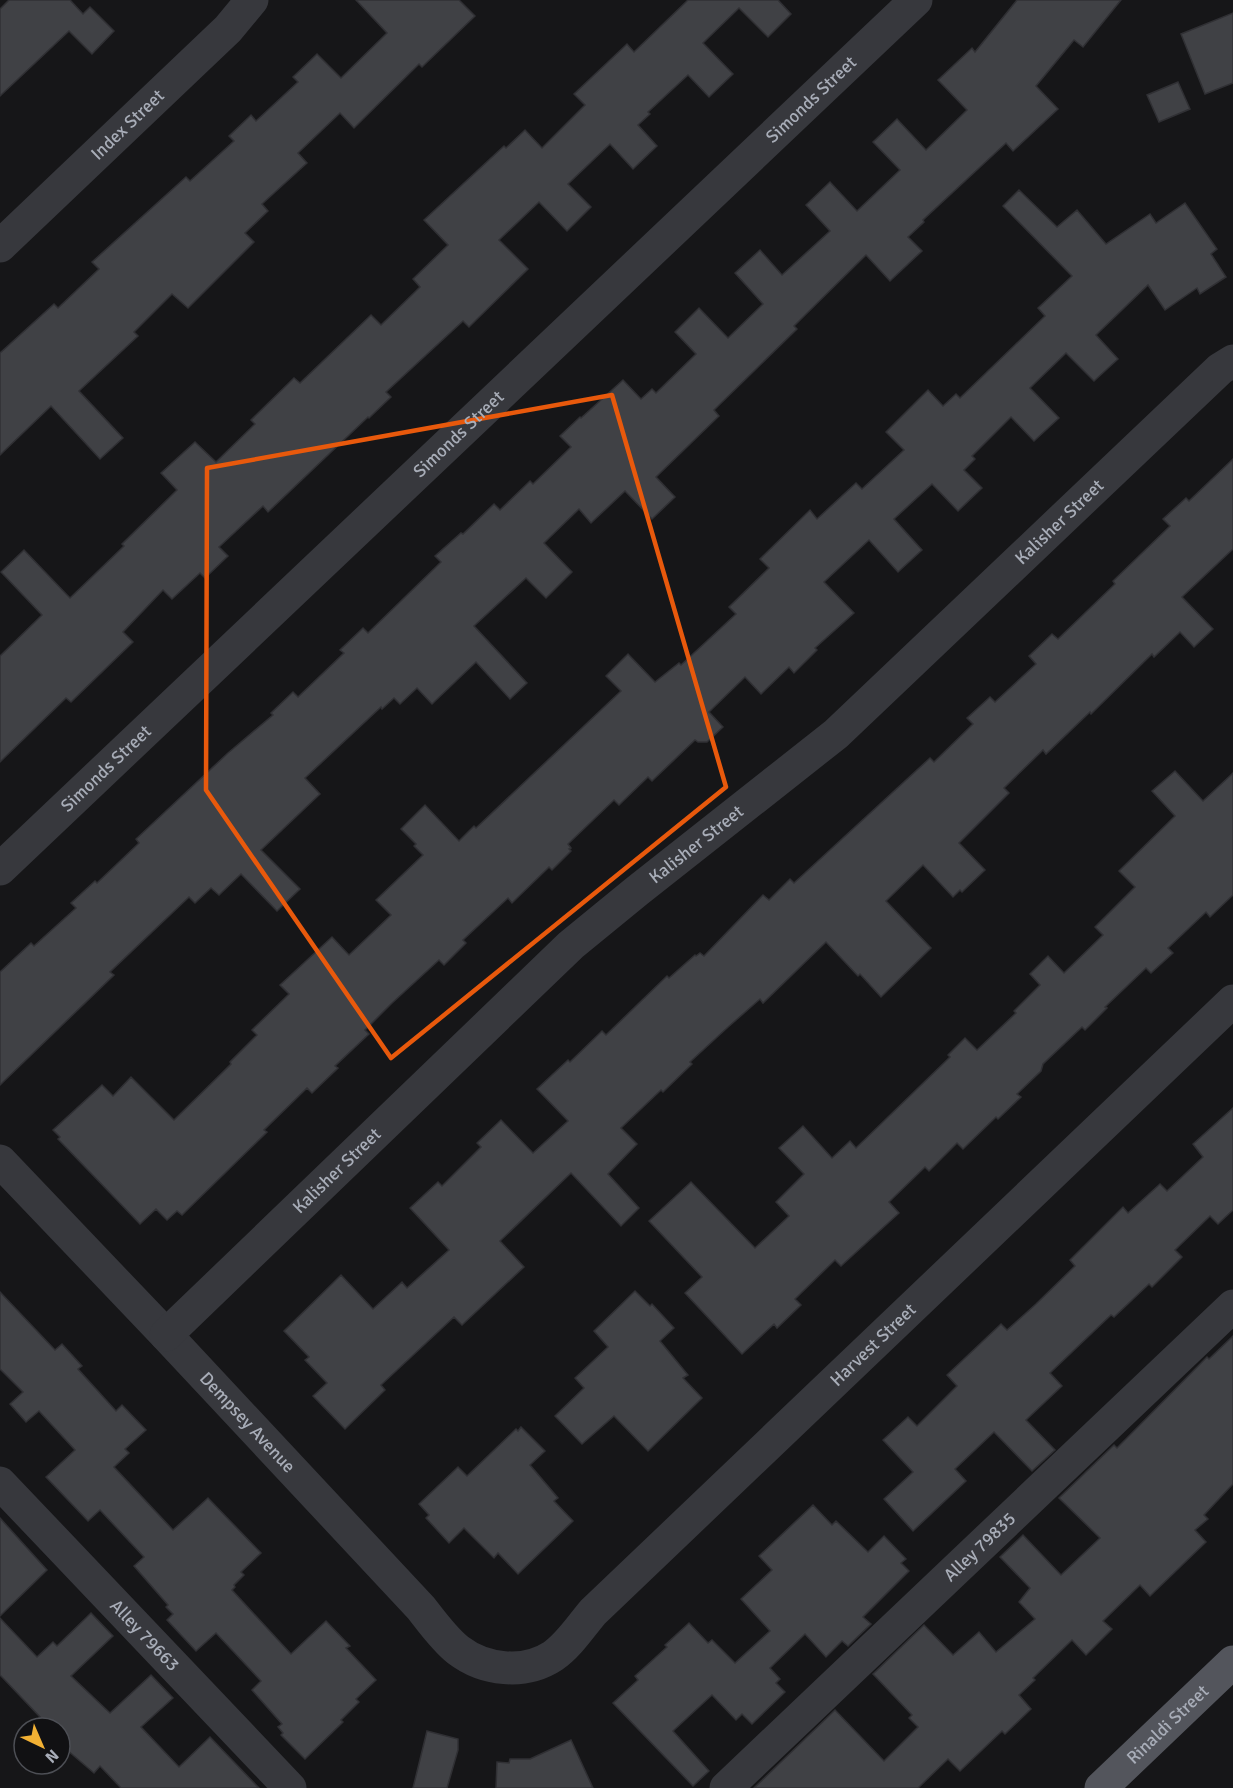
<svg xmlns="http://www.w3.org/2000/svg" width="1233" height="1788" viewBox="0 0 1233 1788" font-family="Signika,sans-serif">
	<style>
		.building { fill: #404145; stroke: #303034; stroke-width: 1.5 }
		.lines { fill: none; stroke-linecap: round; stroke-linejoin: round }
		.minor { stroke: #37383d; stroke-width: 33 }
		.major { stroke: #53555c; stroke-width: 33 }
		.marked { fill: none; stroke: #e8590c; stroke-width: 4.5; stroke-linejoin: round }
		.labels { text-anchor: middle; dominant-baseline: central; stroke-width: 4.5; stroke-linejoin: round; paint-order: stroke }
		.street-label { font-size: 18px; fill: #a8adb8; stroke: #111113 }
	</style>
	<rect width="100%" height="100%" fill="#161618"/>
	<g class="building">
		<path d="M 9,0 L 70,0 L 83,14 L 90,7 L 114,31 L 92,54 L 69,31 L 0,96 L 0,9 Z"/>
		<path d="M 356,0 L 459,0 L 475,16 L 422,67 L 419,64 L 354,128 L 340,113 L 298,153 L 307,163 L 262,204 L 268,211 L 245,233 L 254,242 L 188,308 L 172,294 L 134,332 L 138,336 L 79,391 L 123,438 L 100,459 L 51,406 L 0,455 L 0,353 L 54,304 L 58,308 L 99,269 L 92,262 L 186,177 L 190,181 L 234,141 L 229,136 L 251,115 L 256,121 L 298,82 L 293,77 L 317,54 L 341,78 L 387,33 Z"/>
		<path d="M 688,0 L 778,0 L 791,14 L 768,37 L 739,8 L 703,43 L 733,74 L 709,97 L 688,75 L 648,112 L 650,114 L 638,125 L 657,146 L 633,169 L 610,144 L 568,184 L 591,207 L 567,231 L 539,202 L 499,240 L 528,269 L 469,327 L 463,321 L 386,392 L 391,397 L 369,418 L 368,417 L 268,512 L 263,506 L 219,547 L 228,556 L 205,578 L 200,573 L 172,599 L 163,590 L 123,632 L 133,642 L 71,702 L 66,698 L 0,762 L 0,656 L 42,615 L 1,572 L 24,550 L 70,598 L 124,546 L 122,544 L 177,490 L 161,473 L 195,442 L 216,462 L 255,424 L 251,420 L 294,378 L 300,383 L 371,315 L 381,325 L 420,287 L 413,279 L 448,245 L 424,220 L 504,146 L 506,148 L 525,130 L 542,148 L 585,105 L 574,94 L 627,44 L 634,52 Z"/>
		<path d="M 1017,0 L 1121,0 L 1083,47 L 1074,40 L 1036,86 L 1058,109 L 1013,151 L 1006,143 L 923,220 L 924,222 L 908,237 L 922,251 L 890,281 L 866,255 L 794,326 L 797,329 L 714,410 L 719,416 L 656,477 L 675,497 L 652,519 L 625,491 L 591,523 L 579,509 L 544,543 L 572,572 L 546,598 L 526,578 L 474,626 L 527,683 L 510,699 L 476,662 L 432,704 L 417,688 L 400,704 L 394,698 L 382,709 L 381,707 L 305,778 L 320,794 L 261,850 L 300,889 L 277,911 L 241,874 L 219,895 L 211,888 L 195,903 L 189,897 L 110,972 L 114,975 L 0,1085 L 0,972 L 31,943 L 34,946 L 76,908 L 71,903 L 95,881 L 97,883 L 139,843 L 136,839 L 228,753 L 273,715 L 271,713 L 293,692 L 298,697 L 344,653 L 340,650 L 363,628 L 368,633 L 441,562 L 435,556 L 461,533 L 463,534 L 494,504 L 500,510 L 530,481 L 533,484 L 571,447 L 560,436 L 580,417 L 581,418 L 623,380 L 641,399 L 652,389 L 656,393 L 696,354 L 675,332 L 699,308 L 728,338 L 763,304 L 735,273 L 760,250 L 782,275 L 830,231 L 806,205 L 830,182 L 857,211 L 900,170 L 873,142 L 897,119 L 926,150 L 967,110 L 938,80 L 972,48 L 975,52 Z"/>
		<path d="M 1233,13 L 1233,83 L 1205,94 L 1181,34 Z"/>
		<path d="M 1178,82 L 1190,109 L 1159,122 L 1147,95 Z"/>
		<path d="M 1019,190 L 1057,227 L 1077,210 L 1106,244 L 1150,214 L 1156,223 L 1185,203 L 1217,249 L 1211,254 L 1226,277 L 1200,294 L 1197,288 L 1165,310 L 1148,285 L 1096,335 L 1118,359 L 1094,381 L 1066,353 L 1030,388 L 1059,418 L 1034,441 L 1011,417 L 972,456 L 975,459 L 964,470 L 982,488 L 958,511 L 932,484 L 894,519 L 922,550 L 898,572 L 869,540 L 824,582 L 854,613 L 815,648 L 817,650 L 794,673 L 789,667 L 761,694 L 745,677 L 709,712 L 723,727 L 707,742 L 698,742 L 695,740 L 652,781 L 648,777 L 619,805 L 614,800 L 568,844 L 571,848 L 569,849 L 571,851 L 552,870 L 549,867 L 547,869 L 512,903 L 508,898 L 463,940 L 466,943 L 444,965 L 439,960 L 391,1004 L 365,1030 L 369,1034 L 335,1066 L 338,1068 L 312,1093 L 307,1088 L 264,1130 L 267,1132 L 182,1215 L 177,1211 L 167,1220 L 156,1209 L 140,1224 L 58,1139 L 60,1137 L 53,1130 L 102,1085 L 113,1096 L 131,1077 L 174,1120 L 231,1064 L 230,1062 L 257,1035 L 252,1030 L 289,994 L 280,985 L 332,937 L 349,955 L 391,915 L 376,900 L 423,855 L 414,846 L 416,844 L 401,829 L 425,805 L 459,841 L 474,826 L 476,828 L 621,691 L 606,676 L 628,654 L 655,682 L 679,663 L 681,665 L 736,614 L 729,607 L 769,568 L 760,559 L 810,510 L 817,519 L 856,483 L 862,489 L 904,450 L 886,432 L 928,390 L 943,406 L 956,394 L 960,398 L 1045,316 L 1038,308 L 1072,276 L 1003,206 Z"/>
		<path d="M 1233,459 L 1233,549 L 1182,597 L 1213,629 L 1194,647 L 1180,632 L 1154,657 L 1152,654 L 1091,714 L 1090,712 L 1046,754 L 1043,750 L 1004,788 L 1009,793 L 959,843 L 985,870 L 962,892 L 960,890 L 953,897 L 923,865 L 886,901 L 931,948 L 881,997 L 860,974 L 858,976 L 826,942 L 763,1003 L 760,999 L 727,1028 L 690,1062 L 692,1064 L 663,1092 L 661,1090 L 621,1128 L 637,1144 L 608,1174 L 639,1208 L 621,1226 L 571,1173 L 500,1241 L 524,1267 L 462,1325 L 454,1317 L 381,1385 L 385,1390 L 345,1429 L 313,1396 L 327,1383 L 305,1360 L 309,1357 L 284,1331 L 341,1275 L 373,1309 L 402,1282 L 407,1288 L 449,1250 L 410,1208 L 438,1182 L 442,1186 L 481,1147 L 477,1143 L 501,1120 L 533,1153 L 568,1121 L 537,1089 L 568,1060 L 570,1062 L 602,1031 L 606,1035 L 667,976 L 669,978 L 695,955 L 696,956 L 700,953 L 704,956 L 763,895 L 769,900 L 790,879 L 794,883 L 930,758 L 934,762 L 973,724 L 967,718 L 990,697 L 995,702 L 1036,664 L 1029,656 L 1052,634 L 1058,639 L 1115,584 L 1113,581 L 1170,526 L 1163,519 L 1186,498 L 1189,501 Z"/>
		<path d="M 1175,771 L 1203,801 L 1233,773 L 1233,895 L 1210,917 L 1206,912 L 1168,948 L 1173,953 L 1151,973 L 1146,968 L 1105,1007 L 1107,1008 L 1085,1030 L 1082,1027 L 1043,1064 L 1041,1071 L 1017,1094 L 1021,1097 L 998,1119 L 996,1117 L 963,1149 L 957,1143 L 929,1171 L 925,1167 L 889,1202 L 899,1213 L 841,1266 L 835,1260 L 795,1299 L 801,1305 L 777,1328 L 774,1324 L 742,1354 L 685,1293 L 702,1277 L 649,1221 L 691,1182 L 755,1248 L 789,1216 L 776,1202 L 804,1174 L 779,1148 L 803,1126 L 832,1158 L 850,1141 L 856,1148 L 950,1057 L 948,1055 L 965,1038 L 977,1050 L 1016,1013 L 1014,1011 L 1040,985 L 1030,974 L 1048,956 L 1064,973 L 1103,935 L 1095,927 L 1135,887 L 1119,871 L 1175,816 L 1152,791 Z"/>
		<path d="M 1233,1108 L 1233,1210 L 1218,1224 L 1210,1216 L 1175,1250 L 1182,1257 L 1152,1287 L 1149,1284 L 1114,1317 L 1111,1315 L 1050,1373 L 1062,1386 L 1026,1420 L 1055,1450 L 1032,1471 L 994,1432 L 955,1469 L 966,1481 L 913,1531 L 884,1499 L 913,1472 L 883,1440 L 908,1417 L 917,1426 L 957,1386 L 947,1375 L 1001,1324 L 1007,1330 L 1036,1304 L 1075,1266 L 1070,1260 L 1123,1207 L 1128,1213 L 1160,1184 L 1167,1191 L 1203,1157 L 1193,1144 Z"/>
		<path d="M 635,1291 L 650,1306 L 652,1304 L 674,1328 L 660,1341 L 688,1375 L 683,1378 L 702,1398 L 648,1451 L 614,1416 L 582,1444 L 555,1416 L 584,1388 L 575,1378 L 608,1347 L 594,1331 Z"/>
		<path d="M 0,1292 L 55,1350 L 62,1344 L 82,1366 L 78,1369 L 116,1411 L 122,1405 L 146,1430 L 125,1449 L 129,1453 L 114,1467 L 173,1530 L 208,1498 L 261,1553 L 241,1572 L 244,1575 L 234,1585 L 235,1587 L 232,1590 L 291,1654 L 326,1621 L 350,1646 L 346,1648 L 376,1680 L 356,1699 L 359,1702 L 341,1720 L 343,1722 L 305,1759 L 281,1735 L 283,1733 L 278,1727 L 282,1724 L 252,1690 L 261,1681 L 216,1633 L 196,1651 L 167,1620 L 173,1614 L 166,1607 L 168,1605 L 134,1566 L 144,1557 L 100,1510 L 88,1521 L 46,1477 L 75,1450 L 39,1411 L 26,1422 L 10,1404 L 23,1392 L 0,1369 Z"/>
		<path d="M 1233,1336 L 1233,1484 L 1204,1515 L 1208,1519 L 1195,1530 L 1206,1542 L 1150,1596 L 1140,1585 L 1103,1621 L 1112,1629 L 1086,1655 L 1072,1640 L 1033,1678 L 1035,1680 L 1019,1695 L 1031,1709 L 1005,1734 L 1002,1731 L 960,1771 L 948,1759 L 918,1788 L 754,1788 L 835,1710 L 884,1761 L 918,1727 L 909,1718 L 912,1715 L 873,1674 L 924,1625 L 953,1655 L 979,1632 L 996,1652 L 1035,1619 L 1019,1602 L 1030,1588 L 1000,1557 L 1023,1535 L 1061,1575 L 1100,1538 L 1059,1498 L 1114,1445 L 1117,1448 L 1207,1357 L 1209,1359 Z"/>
		<path d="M 521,1427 L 545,1451 L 530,1465 L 558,1498 L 554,1501 L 573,1521 L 518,1574 L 498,1553 L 494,1558 L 464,1528 L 449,1543 L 426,1518 L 429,1515 L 419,1504 L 458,1467 L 467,1476 L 516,1429 L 518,1431 Z"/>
		<path d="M 813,1505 L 832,1525 L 836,1521 L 868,1552 L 884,1536 L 906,1559 L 901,1563 L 909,1571 L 863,1617 L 871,1624 L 848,1646 L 842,1641 L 826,1657 L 805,1634 L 770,1668 L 780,1679 L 776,1683 L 785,1692 L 752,1724 L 742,1714 L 736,1720 L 712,1695 L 673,1731 L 709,1771 L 693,1786 L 613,1703 L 638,1680 L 635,1676 L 667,1647 L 665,1645 L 689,1623 L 708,1643 L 712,1640 L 735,1663 L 770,1631 L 741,1599 L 772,1570 L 759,1556 Z"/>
		<path d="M 0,1518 L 47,1570 L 0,1616 Z"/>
		<path d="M 91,1613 L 113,1636 L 71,1676 L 110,1713 L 151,1675 L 173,1698 L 141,1727 L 179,1767 L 210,1737 L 259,1788 L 121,1788 L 100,1766 L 94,1773 L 60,1744 L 60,1728 L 27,1728 L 40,1717 L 0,1675 L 0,1618 L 37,1657 L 53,1642 L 57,1646 Z"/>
		<path d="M 427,1731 L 458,1739 L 458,1750 L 447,1788 L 413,1788 Z"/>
		<path d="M 571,1740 L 593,1788 L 496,1788 L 497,1762 L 509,1763 L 510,1759 L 530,1759 Z"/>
	</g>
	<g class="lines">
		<g class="minor">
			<path id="s1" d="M 0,246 L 228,29 L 252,0"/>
			<path id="s2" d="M 0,869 L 916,0"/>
			<path id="s3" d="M 0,1161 L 166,1335 L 421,1608 C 432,1622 444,1639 458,1650 C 484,1670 524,1675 553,1656 C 569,1645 581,1626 593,1612 L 1233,1001"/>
			<path id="s4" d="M 166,1335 L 571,945 L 637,891 L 836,734 L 1220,369 L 1233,361"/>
			<path id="s5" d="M 0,1483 L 290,1788"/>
			<path id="s6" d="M 726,1788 L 1233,1306"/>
		</g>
		<path class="major" id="s7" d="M 1101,1788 L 1233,1662"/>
	</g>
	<path class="marked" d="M 612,395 L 726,787 L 391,1058 L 206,790 L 207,468 Z"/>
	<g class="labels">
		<g class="street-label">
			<text stroke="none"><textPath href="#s2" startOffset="1118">Simonds Street</textPath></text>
			<text stroke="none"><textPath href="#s1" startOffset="176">Index Street</textPath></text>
			<text stroke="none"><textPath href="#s2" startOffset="632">Simonds Street</textPath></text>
			<text stroke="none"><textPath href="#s4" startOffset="1209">Kalisher Street</textPath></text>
			<text stroke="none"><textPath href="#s2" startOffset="146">Simonds Street</textPath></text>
			<text stroke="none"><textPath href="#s4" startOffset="723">Kalisher Street</textPath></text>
			<text stroke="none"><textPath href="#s4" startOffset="237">Kalisher Street</textPath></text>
			<text stroke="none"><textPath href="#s3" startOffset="1218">Harvest Street</textPath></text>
			<text stroke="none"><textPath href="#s3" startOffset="360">Dempsey Avenue</textPath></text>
			<text stroke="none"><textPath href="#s6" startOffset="350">Alley 79835</textPath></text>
			<text stroke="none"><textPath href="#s5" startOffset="210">Alley 79663</textPath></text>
			<text stroke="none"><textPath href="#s7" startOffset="92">Rinaldi Street</textPath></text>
		</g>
	</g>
	<g transform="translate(42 1746) rotate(136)"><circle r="28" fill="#111113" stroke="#4d4f55" stroke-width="1.5"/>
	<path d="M0-4.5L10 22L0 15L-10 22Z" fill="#f2b134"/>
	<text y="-9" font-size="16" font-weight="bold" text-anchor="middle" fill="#a8adb8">N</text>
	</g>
</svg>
